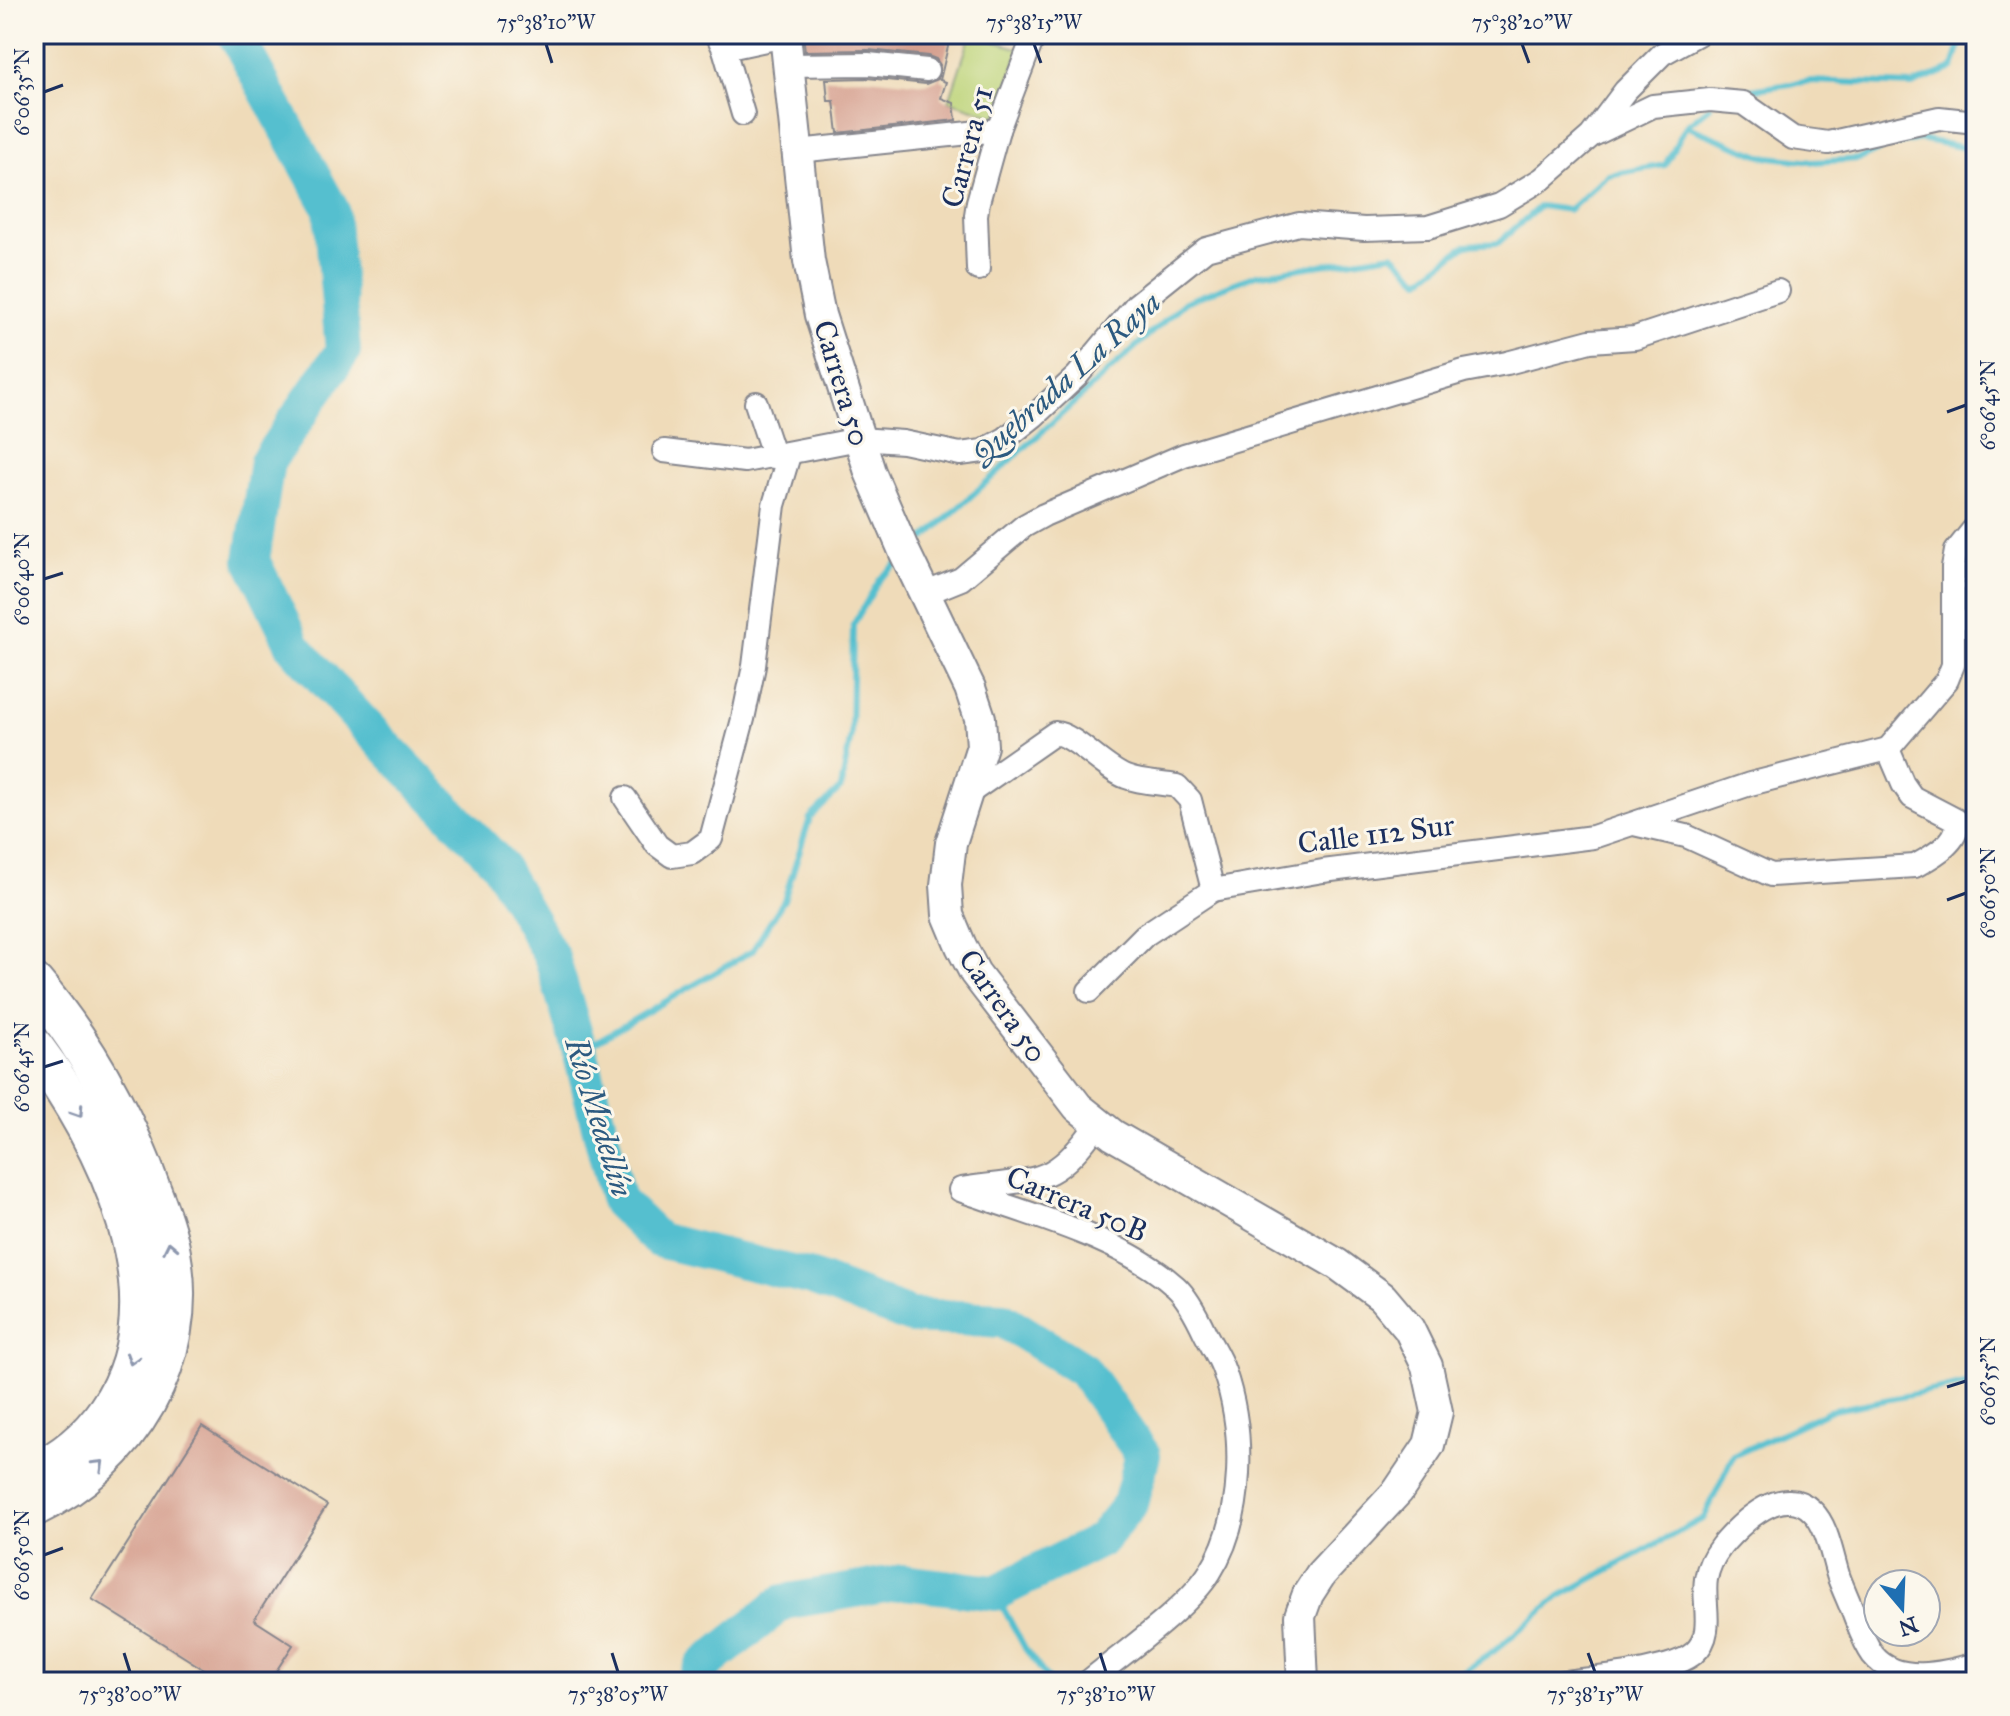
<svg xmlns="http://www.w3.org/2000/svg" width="2010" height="1716" viewBox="0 0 2010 1716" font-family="'IM FELL Great Primer',serif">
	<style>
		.green { fill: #bcd377; stroke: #6c816a; stroke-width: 2 }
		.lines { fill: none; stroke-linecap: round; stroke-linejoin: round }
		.stream { stroke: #54bfcf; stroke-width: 6 }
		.river { stroke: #54bfcf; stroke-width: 36 }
		.building { fill: #d59f8e }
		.street-casing { stroke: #85858c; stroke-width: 26 }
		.secondary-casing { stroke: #85858c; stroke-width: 34 }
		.highway-casing { stroke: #85858c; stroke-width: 42 }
		.street { stroke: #fff; stroke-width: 22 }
		.secondary { stroke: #fff; stroke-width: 30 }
		.highway { stroke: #fff; stroke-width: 38 }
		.oneway { stroke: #8d97ae }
		.ticks { fill: none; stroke: #1b2f5e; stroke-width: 3 }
		.labels { text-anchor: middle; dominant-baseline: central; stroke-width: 6; stroke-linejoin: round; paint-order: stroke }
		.street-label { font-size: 30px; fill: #1b2f5e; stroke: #fbf7ec }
		.water-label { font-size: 32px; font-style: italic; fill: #2c5a80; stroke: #fbf7ec }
		.neatline { fill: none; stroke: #1b2f5e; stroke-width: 3 }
		.ticks-label { font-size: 20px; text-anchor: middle; fill: #1b2f5e }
	</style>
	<rect width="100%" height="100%" fill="#fbf7ec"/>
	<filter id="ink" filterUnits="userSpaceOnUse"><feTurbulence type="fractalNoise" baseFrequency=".0125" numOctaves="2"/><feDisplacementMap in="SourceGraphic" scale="16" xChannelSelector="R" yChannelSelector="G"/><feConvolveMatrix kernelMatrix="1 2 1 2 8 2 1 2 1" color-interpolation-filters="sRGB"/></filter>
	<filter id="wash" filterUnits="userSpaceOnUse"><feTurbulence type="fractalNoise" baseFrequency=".006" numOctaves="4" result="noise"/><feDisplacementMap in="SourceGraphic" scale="32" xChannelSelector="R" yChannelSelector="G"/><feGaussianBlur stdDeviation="1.8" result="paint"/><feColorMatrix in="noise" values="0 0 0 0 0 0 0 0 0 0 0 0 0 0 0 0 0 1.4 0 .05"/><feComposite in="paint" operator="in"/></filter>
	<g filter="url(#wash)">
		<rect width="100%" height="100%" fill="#efdbb9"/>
		<path class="green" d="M 971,34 L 1020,49 L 997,117 L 949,101 Z"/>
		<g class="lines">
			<g class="stream">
				<path d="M 1729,93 L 1811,81 L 1912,85 L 1953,68 L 1963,34"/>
				<path d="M 1686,126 L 1710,107"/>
				<path d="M 914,548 L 1185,302 L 1256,275 L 1393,254 L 1420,280 L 1466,245 L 1498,243 L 1540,206 L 1569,210 L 1608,175 L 1665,165 L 1686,126 L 1761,156 L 1813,162 L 1859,159 L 1887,146 L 1920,139 L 1976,150"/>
				<path d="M 580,1051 L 752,951 L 784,900 L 810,818 L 841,788 L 851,735 L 853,625 L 880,579 L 900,561"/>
				<path d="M 995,1593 L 1026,1650 L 1050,1682"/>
				<path d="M 1447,1682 L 1493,1652 L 1560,1596 L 1704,1518 L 1733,1456 L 1829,1411 L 1976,1382"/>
			</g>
			<path class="river" d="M 235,34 L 331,209 L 343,351 L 267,462 L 252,560 L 294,647 L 364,724 L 498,863 L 552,958 L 580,1051 L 618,1201 L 658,1240 L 812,1278 L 911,1316 L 1003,1320 L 1083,1370 L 1143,1455 L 1130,1504 L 1101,1540 L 995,1593 L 903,1582 L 783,1602 L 703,1666 L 695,1682"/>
		</g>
		<g id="blocks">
			<g class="building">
				<path d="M 803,34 L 951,34 L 940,80 L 946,82 L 941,98 L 954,103 L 956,120 L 838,133 L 834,101 L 828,101 L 826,79 L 867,78 L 926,84 L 938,79 L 940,65 L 936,59 L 928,56 L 868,50 L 805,51 Z"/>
				<path d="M 202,1426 L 327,1505 L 254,1620 L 293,1645 L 269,1682 L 224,1682 L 92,1599 Z"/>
			</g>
		</g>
	</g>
	<g filter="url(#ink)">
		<use href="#blocks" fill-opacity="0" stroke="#85858c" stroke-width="2"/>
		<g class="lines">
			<defs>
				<g id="street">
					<path d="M 717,34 L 724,49 L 743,114"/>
					<path d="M 724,49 L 785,36"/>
					<path d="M 788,65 L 868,64 L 927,70"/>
					<path d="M 1595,134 L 1653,106 L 1710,100 L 1743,103 L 1793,138 L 1828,143 L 1939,118 L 1976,122"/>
					<path d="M 798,151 L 998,130"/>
					<path d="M 978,269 L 976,215 L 978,202 L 998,130 L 1031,43"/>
					<path d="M 756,403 L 774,457"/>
					<path d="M 664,451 L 745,461 L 859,439 L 903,442 L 960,454 L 983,451 L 1005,439 L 1034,416 L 1077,376 L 1136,305 L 1206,249 L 1299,224 L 1364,229 L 1428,227 L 1499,205 L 1542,179 L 1591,136 L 1625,91 L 1662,54 L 1698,34"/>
					<path d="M 924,594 L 961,579 L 1024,526 L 1044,515 L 1184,455 L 1464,371 L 1507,363 L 1590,341 L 1635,338 L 1778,291"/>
					<path d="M 1888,749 L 1947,680 L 1953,665 L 1953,567 L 1956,551 L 1976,526"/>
					<path d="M 969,793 L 1055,733 C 1074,734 1104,769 1126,777 C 1141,783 1161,783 1177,786 L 1190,800 L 1213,890 L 1323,871 L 1593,837 L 1750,784 L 1888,749"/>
					<path d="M 625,798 L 657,845 L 672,856 L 692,853 L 711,839 L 743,719 L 754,666 L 774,505 L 789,455"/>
					<path d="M 1634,824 L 1686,836 L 1771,875 L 1915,866 C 1931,857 1962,841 1956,820 L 1912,797 L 1903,784 L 1888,749"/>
					<path d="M 1089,991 L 1145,935 L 1213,890"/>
					<path d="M 961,1189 C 1035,1177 1052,1190 1098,1123"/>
					<path d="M 960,1190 C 1028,1214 1122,1238 1176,1287 C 1188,1298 1198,1318 1205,1333 C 1211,1345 1220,1358 1224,1371 C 1245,1431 1245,1517 1210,1572 C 1188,1608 1122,1654 1088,1682"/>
					<path d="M 1564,1682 C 1594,1678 1673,1672 1694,1653 C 1716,1634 1702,1603 1706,1579 C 1710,1554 1729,1536 1747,1520 C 1759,1510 1775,1500 1790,1501 C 1798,1501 1806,1505 1812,1511 C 1828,1526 1832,1557 1839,1578 C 1844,1591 1850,1604 1855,1617 C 1860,1630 1865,1644 1873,1655 C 1897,1685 1945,1673 1976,1664"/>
				</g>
				<path id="secondary" d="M 785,34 L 809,261 L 820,315 L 870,472 L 904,551 L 970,688 L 980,718 L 982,746 L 951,843 L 946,885 L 948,915 L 961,946 L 975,973 L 1078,1107 L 1113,1135 L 1337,1264 L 1382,1297 L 1409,1329 L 1427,1366 L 1437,1412 L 1429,1445 L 1398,1491 L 1321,1574 L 1308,1594 L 1300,1616 L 1303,1682"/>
				<g id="highway">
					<path d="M 34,983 C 86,1044 124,1114 151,1189 C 159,1210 167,1230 171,1253 C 192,1360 129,1462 34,1507"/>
					<path d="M 34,1047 C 105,1141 185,1300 107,1411 C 89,1437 63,1459 34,1472"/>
				</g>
			</defs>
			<use href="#street" class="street-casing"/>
			<use href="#secondary" class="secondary-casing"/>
			<use href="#highway" class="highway-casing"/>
			<use href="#street" class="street"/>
			<use href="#secondary" class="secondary"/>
			<use href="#highway" class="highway"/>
		</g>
		<defs><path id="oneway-chevron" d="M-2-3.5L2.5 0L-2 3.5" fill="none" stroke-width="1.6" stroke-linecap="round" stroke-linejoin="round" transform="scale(2)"/></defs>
		<g class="oneway">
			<use href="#oneway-chevron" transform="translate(78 1112) rotate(57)"/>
			<use href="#oneway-chevron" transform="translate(170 1247) rotate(-102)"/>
			<use href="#oneway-chevron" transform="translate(132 1359) rotate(107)"/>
			<use href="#oneway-chevron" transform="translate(99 1465) rotate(-44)"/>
		</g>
	</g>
	<path class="ticks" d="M 546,44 L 552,63M 1034,44 L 1041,63M 1522,44 L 1529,63M 44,92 L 63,85M 1947,412 L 1966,405M 44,579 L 63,573M 1947,900 L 1966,893M 44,1067 L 63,1061M 1947,1387 L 1966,1381M 44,1555 L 63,1548M 124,1653 L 130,1672M 612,1653 L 618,1672M 1100,1653 L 1106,1672M 1588,1653 L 1595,1672"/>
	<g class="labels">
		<g class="street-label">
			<text transform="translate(967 147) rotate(-75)">Carrera 51</text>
			<text transform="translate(842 383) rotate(73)">Carrera 50</text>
			<text transform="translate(1376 834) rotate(-7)">Calle 112 Sur</text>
			<text transform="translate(1003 1006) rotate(55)">Carrera 50</text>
			<text transform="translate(1077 1204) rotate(23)">Carrera 50B</text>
		</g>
		<g class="water-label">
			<text transform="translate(1066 378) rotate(-42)">Quebrada La Raya</text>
			<text transform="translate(599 1117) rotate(73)">Río Medellín</text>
		</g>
	</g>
	<rect width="2010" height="1716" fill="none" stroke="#fbf7ec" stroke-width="88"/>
	<g transform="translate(1902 1608) rotate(161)"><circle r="38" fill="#fbf7ec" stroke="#a1a7b3" stroke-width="2"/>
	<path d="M0-6L14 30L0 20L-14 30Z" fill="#1f6fb2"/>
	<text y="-12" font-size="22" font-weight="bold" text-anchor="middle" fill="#1b2f5e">N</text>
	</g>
	<rect x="44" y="44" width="1922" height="1628" class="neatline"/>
	<g class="ticks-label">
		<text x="546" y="29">75°38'10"W</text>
		<text x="1034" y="29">75°38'15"W</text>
		<text x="1522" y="29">75°38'20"W</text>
		<text transform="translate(22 92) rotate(-90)" y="7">6°06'35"N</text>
		<text transform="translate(1988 405) rotate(-90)" y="7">6°06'45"N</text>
		<text transform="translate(22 579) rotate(-90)" y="7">6°06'40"N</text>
		<text transform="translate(1988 893) rotate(-90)" y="7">6°06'50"N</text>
		<text transform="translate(22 1067) rotate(-90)" y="7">6°06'45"N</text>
		<text transform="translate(1988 1381) rotate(-90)" y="7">6°06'55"N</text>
		<text transform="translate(22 1555) rotate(-90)" y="7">6°06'50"N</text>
		<text x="130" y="1701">75°38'00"W</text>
		<text x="618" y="1701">75°38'05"W</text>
		<text x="1106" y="1701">75°38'10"W</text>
		<text x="1595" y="1701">75°38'15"W</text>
	</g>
</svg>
